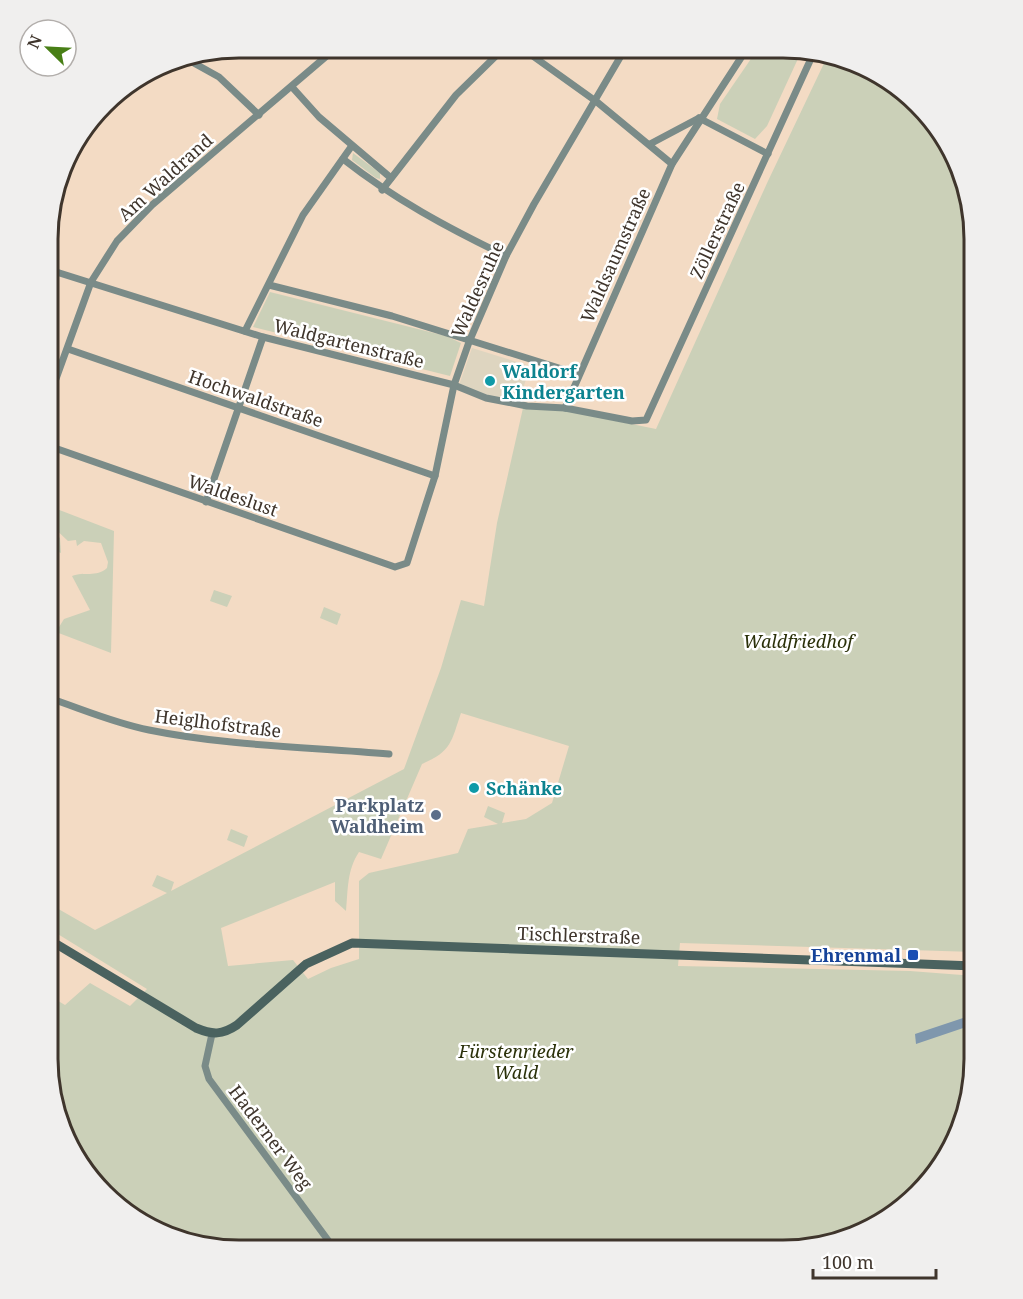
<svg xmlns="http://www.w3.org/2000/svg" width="1023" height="1299" viewBox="0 0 1023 1299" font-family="'Noto Serif',serif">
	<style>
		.education { fill: #ded5c0 }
		.green { fill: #cbd0b8; fill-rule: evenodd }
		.water { fill: #7f97ad }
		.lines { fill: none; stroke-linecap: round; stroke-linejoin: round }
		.street { stroke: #7a8b88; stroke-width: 7 }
		.secondary { stroke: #4a625f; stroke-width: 9 }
		.culture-dot { fill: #0f9aa8; stroke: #fff; stroke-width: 2 }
		.service-dot { fill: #5c6f8a; stroke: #fff; stroke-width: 2 }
		.transit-dot { fill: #1a4fb4; stroke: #fff; stroke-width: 2 }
		.labels { text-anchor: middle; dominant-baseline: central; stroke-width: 5; stroke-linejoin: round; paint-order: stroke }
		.street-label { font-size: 18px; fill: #3f352c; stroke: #fff }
		.culture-label { font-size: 18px; font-weight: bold; fill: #0d838f; stroke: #fff; text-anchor: start }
		.park-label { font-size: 18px; font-style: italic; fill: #2b310a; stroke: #fff }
		.service-label { font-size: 18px; font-weight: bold; fill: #4e5e75; stroke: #fff; text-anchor: end }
		.transit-label { font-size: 18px; font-weight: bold; fill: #164399; stroke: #fff; text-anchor: end }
		.rim { fill: none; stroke: #3f352c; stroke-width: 3 }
	</style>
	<rect width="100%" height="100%" fill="#f3dbc4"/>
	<path class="education" d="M 472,348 L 530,366 L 519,402 L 487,396 L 459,385 Z"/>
	<g class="green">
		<path d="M 757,50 L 802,50 L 767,126 L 755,139 L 717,119 L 720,104 Z"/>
		<path d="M 827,57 L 890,81 L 949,144 L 975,239 L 975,952 L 680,943 L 678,966 L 910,971 L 975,976 L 975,1071 L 943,1166 L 879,1225 L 795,1251 L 227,1251 L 133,1219 L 74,1155 L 48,1060 L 48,995 L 65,1005 L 90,983 L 130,1006 L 147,989 L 48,928 L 48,903 L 95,930 L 167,893 L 152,886 L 157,875 L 174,882 L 171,891 L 404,769 L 441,668 L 461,600 L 484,606 L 497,523 L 523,408 L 567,411 L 656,429 L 768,181 ZM 461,713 L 569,746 L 552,803 L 526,819 L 502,823 L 505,813 L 488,806 L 484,817 L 498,824 L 468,829 L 458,853 L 369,873 L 359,881 L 359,959 L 331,968 L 308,979 L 293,960 L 228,966 L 221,928 L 335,882 L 335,901 L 346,911 C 348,889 347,870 359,852 L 381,859 L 422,764 C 452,751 451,742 461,713 Z"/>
		<path d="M 353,153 L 380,173 L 380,179 L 376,178 L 352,160 Z"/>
		<path d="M 270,292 L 446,336 L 461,343 L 450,376 L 253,327 Z"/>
		<path d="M 49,506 L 114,531 L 111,653 L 56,632 L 64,619 L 90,610 L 72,576 C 84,571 96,578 107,568 L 108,562 L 101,543 L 84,541 L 77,546 L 76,540 L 68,541 L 49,523 Z"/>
		<path d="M 49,529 L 60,538 L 61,553 L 49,548 Z"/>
		<path d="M 214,590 L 232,596 L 227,607 L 210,601 Z"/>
		<path d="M 324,607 L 341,614 L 337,625 L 320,618 Z"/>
		<path d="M 231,829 L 248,836 L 244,847 L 227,840 Z"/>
	</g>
	<path class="water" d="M 975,1014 L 975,1024 L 916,1044 L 915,1034 Z"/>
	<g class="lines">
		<g class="street">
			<path d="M 523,49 L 597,102 L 672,164"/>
			<path d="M 183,57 L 219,77 L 259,115"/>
			<path d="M 292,87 L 319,117 L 391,178"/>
			<path d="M 699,118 L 768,154"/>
			<path d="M 650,144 L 699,118"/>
			<path d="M 343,159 C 394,199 448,228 506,256"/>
			<path d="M 382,190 L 456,95 L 503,49"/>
			<path d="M 50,270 L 263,337 L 454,385 L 486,398 L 527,406 L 565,408 L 632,421 L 646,420 L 814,52"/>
			<path d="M 269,285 L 392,316 L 578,374"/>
			<path d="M 245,331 L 303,215 L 351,147"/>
			<path d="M 68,349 L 435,476"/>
			<path d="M 49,398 L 91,282 L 117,241 L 152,205 L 336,48"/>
			<path d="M 565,408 L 672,164 L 746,50"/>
			<path d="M 49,446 L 395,567 L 407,563 L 435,476 L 454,385 L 469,342 L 506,256 L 534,204 L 625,49"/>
			<path d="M 206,502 L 263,337"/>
			<path d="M 49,698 C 82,709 114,723 149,730 C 227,746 309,747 389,754"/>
			<path d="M 212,1034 L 205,1066 L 209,1079 L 336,1251"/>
		</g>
		<path class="secondary" d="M 48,939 L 196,1028 C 213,1035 222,1035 237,1025 L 306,964 L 352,943 L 975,966"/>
	</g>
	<g class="culture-dot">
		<circle cx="490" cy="381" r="6"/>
		<circle cx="474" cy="788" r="6"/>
	</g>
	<circle class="service-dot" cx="436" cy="815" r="6"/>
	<rect class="transit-dot" x="907" y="949" width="12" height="12" rx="3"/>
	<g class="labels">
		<g class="street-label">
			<text transform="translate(165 177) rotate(-42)">Am Waldrand</text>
			<text transform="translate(717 230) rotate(-65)">Zöllerstraße</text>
			<text transform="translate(615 255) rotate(-66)">Waldsaumstraße</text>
			<text transform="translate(477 289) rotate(-66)">Waldesruhe</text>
			<text transform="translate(349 343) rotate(14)">Waldgartenstraße</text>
			<text transform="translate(256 398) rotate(19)">Hochwaldstraße</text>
			<text transform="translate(233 495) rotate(19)">Waldeslust</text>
			<text transform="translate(218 723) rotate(7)">Heiglhofstraße</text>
			<text transform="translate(579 935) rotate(2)">Tischlerstraße</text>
			<text transform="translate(271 1137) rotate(53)">Haderner Weg</text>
		</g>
		<g class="culture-label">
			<text x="502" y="371">Waldorf<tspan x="502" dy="21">Kindergarten</tspan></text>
			<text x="486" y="788">Schänke</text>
		</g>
		<g class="park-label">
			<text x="798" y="641">Waldfriedhof</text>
			<text x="516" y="1051">Fürstenrieder<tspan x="516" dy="21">Wald</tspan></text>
		</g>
		<g class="service-label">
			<text x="424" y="805">Parkplatz<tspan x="424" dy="21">Waldheim</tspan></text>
		</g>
		<g class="transit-label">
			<text x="901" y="955">Ehrenmal</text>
		</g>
	</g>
	<path d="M0 0H1023V1299H0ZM239 58H783A181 181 0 0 1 964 239V1059A181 181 0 0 1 783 1240H239A181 181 0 0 1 58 1059V239A181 181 0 0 1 239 58Z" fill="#f0efee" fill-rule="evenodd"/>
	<path class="rim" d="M239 58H783A181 181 0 0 1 964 239V1059A181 181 0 0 1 783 1240H239A181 181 0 0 1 58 1059V239A181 181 0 0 1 239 58Z"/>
	<g transform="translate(48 48) rotate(294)"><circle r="28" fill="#ffffff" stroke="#b2aeab" stroke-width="1.5"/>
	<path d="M0-4.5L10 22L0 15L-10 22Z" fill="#487f16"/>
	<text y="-9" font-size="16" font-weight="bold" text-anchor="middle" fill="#3f352c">N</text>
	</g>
	<path d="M813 1269v9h123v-9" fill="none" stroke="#3f352c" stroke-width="3"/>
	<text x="822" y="1269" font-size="18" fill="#3f352c" stroke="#ffffff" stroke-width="4.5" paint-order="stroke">100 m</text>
</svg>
